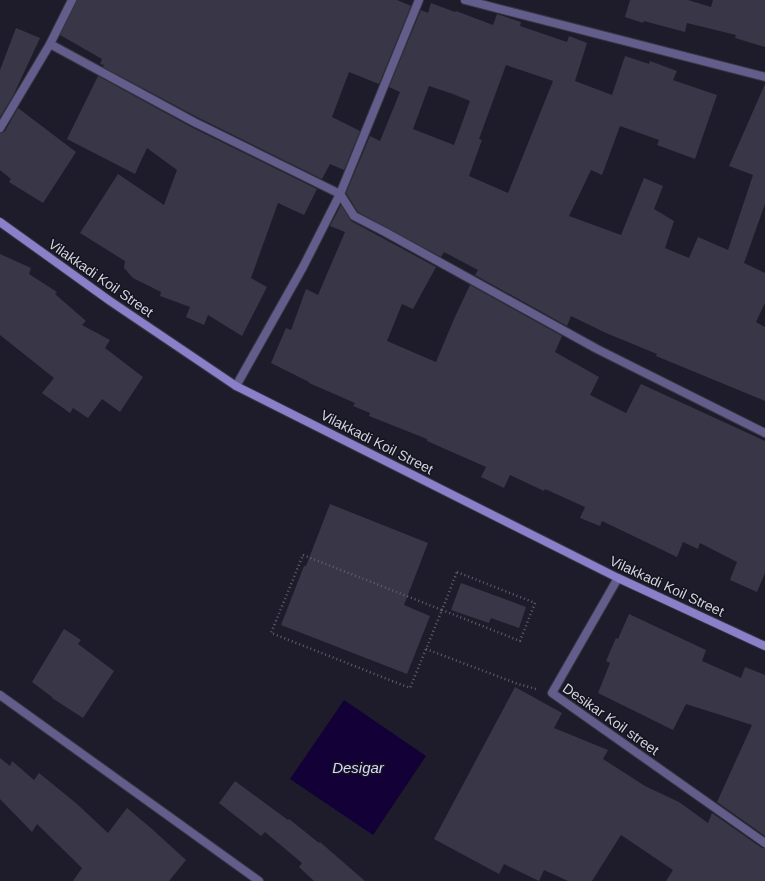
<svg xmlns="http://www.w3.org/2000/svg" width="765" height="881" viewBox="0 0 765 881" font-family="Arial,sans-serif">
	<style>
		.water { fill: #120037 }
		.building { fill: #393747; fill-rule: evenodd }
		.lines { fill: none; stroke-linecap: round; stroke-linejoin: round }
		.street-casing { stroke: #373643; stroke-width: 10 }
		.secondary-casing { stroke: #373643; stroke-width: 10 }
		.path { stroke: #61606c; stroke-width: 2.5; stroke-dasharray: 1 3; stroke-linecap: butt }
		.street { stroke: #625d8b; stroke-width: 8 }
		.secondary { stroke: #8a80ca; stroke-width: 8 }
		.labels { text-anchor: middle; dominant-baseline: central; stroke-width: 3; stroke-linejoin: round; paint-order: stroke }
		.street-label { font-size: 14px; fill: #d4d3dd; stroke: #141320 }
		.water-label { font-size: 15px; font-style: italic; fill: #d9d6fd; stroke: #141320 }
	</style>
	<rect width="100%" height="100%" fill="#1e1c2a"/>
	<path class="water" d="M 344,700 L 426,756 L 373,835 L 290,779 Z"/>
	<g class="building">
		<path d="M 77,0 L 397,0 L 411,6 L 379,84 L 349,72 L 332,117 L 360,131 L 344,170 L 330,164 L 322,179 L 197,117 L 103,67 L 104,65 L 100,64 L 102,59 L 60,35 Z"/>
		<path d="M 630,0 L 688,0 L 711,7 L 713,0 L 765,0 L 765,47 L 735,38 L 736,35 L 687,23 L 685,32 L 644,21 L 643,23 L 625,17 Z"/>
		<path d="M 431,3 L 455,12 L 456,11 L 493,25 L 497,14 L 521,22 L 520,26 L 567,42 L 569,36 L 587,43 L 575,81 L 612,95 L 625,56 L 649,64 L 650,61 L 677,71 L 673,80 L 717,95 L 695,159 L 657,145 L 659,140 L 620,126 L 602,175 L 591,170 L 569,216 L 621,235 L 644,178 L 663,186 L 654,209 L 674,221 L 665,248 L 689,258 L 698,237 L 728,250 L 753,175 L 729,166 L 765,84 L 765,204 L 744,263 L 765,273 L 765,303 L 756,322 L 765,327 L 765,401 L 656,356 L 657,354 L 606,333 L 571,316 L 567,326 L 475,275 L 478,270 L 444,252 L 441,257 L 358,212 L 346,193 L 370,136 L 380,141 L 400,92 L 389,87 L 421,10 L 428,13 ZM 506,65 L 553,81 L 508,193 L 469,176 L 482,140 L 479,139 ZM 429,86 L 453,94 L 470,101 L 454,145 L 413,129 Z"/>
		<path d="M 16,28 L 40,38 L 13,96 L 0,117 L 0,70 Z"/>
		<path d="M 98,76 L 191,127 L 317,189 L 304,215 L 278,203 L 251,278 L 267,287 L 242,336 L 208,315 L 204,325 L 186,317 L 190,307 L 160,296 L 161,292 L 133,278 L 124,268 L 125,261 L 80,233 L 118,174 L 164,205 L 177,170 L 147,148 L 135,174 L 67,139 Z"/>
		<path d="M 18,108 L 76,152 L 43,203 L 9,182 L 11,179 L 0,170 L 0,133 L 5,131 Z"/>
		<path d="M 341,205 L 351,221 L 436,267 L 413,309 L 402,304 L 387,341 L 436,362 L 454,319 L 470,285 L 562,336 L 555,352 L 599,377 L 590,395 L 626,413 L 641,384 L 765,441 L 765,573 L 757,592 L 730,580 L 737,562 L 700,543 L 698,549 L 683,542 L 677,557 L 602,521 L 600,526 L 580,518 L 585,507 L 545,489 L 544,491 L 510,475 L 504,488 L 481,477 L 486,467 L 427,441 L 427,439 L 369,416 L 370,413 L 353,406 L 355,403 L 309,383 L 309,382 L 271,363 L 286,328 L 291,330 L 306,289 L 318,295 L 345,232 L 330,226 Z"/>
		<path d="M 0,254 L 31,268 L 29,274 L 57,292 L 55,294 L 86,321 L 82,325 L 110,340 L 105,348 L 143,377 L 120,412 L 102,399 L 88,418 L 73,408 L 70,413 L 42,393 L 54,378 L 0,335 Z"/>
		<path d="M 330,504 L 428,543 L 404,605 L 430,616 L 407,674 L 281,625 L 304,566 L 306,566 Z"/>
		<path d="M 461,583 L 526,607 L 519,628 L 491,618 L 489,623 L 451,610 Z"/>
		<path d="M 629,614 L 706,650 L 702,661 L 741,678 L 745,667 L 765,675 L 765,836 L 717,802 L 752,725 L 686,704 L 673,730 L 598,693 L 610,663 L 606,661 L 616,638 L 618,639 Z"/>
		<path d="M 64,629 L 81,640 L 78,644 L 114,671 L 83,718 L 52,698 L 52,697 L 32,682 Z"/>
		<path d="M 515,687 L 562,713 L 554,728 L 608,750 L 603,759 L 645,786 L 679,802 L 708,823 L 712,813 L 762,848 L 765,848 L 765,881 L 666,881 L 673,870 L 621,835 L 592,881 L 568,881 L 544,870 L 539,881 L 504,864 L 499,874 L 434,839 Z"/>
		<path d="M 0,758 L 10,766 L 12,761 L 34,780 L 39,773 L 77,804 L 108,833 L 127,808 L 152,829 L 186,860 L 169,881 L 73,881 L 82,868 L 37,824 L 32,832 L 0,799 Z"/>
		<path d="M 235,781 L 288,820 L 289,819 L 319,843 L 320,842 L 365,881 L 314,881 L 299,867 L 302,863 L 265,832 L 261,836 L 219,803 Z"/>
	</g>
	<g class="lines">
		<defs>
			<g id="street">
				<path d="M 465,0 L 765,77"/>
				<path d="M 50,44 L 194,122 L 340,194 L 354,216 L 385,232 L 597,349 L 765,433"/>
				<path d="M 0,128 L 50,44 L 72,0"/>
				<path d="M 236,386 L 303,267 L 340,194 L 419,0"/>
				<path d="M 618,578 L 552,693 L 765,843"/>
				<path d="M 0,695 L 259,881"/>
			</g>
			<path id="secondary" d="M 0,222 L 110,301 L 236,386 L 618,578 L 765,646"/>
		</defs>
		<use href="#street" class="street-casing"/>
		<use href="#secondary" class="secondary-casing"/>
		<g class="path">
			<path d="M 303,555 L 442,610 L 410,688 L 271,633 Z"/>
			<path d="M 457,572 L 535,603 L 520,641 L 442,610 Z"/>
			<path d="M 426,649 L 518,684 L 536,689"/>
		</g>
		<use href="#street" class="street"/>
		<use href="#secondary" class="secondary"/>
	</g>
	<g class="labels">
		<g class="street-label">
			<text transform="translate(101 278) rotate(35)">Vilakkadi Koil Street</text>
			<text transform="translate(377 442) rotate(27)">Vilakkadi Koil Street</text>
			<text transform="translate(667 586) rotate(25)">Vilakkadi Koil Street</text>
			<text transform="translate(611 719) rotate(35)">Desikar Koil street</text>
		</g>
		<g class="water-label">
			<text x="358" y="767">Desigar</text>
		</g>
	</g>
</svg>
